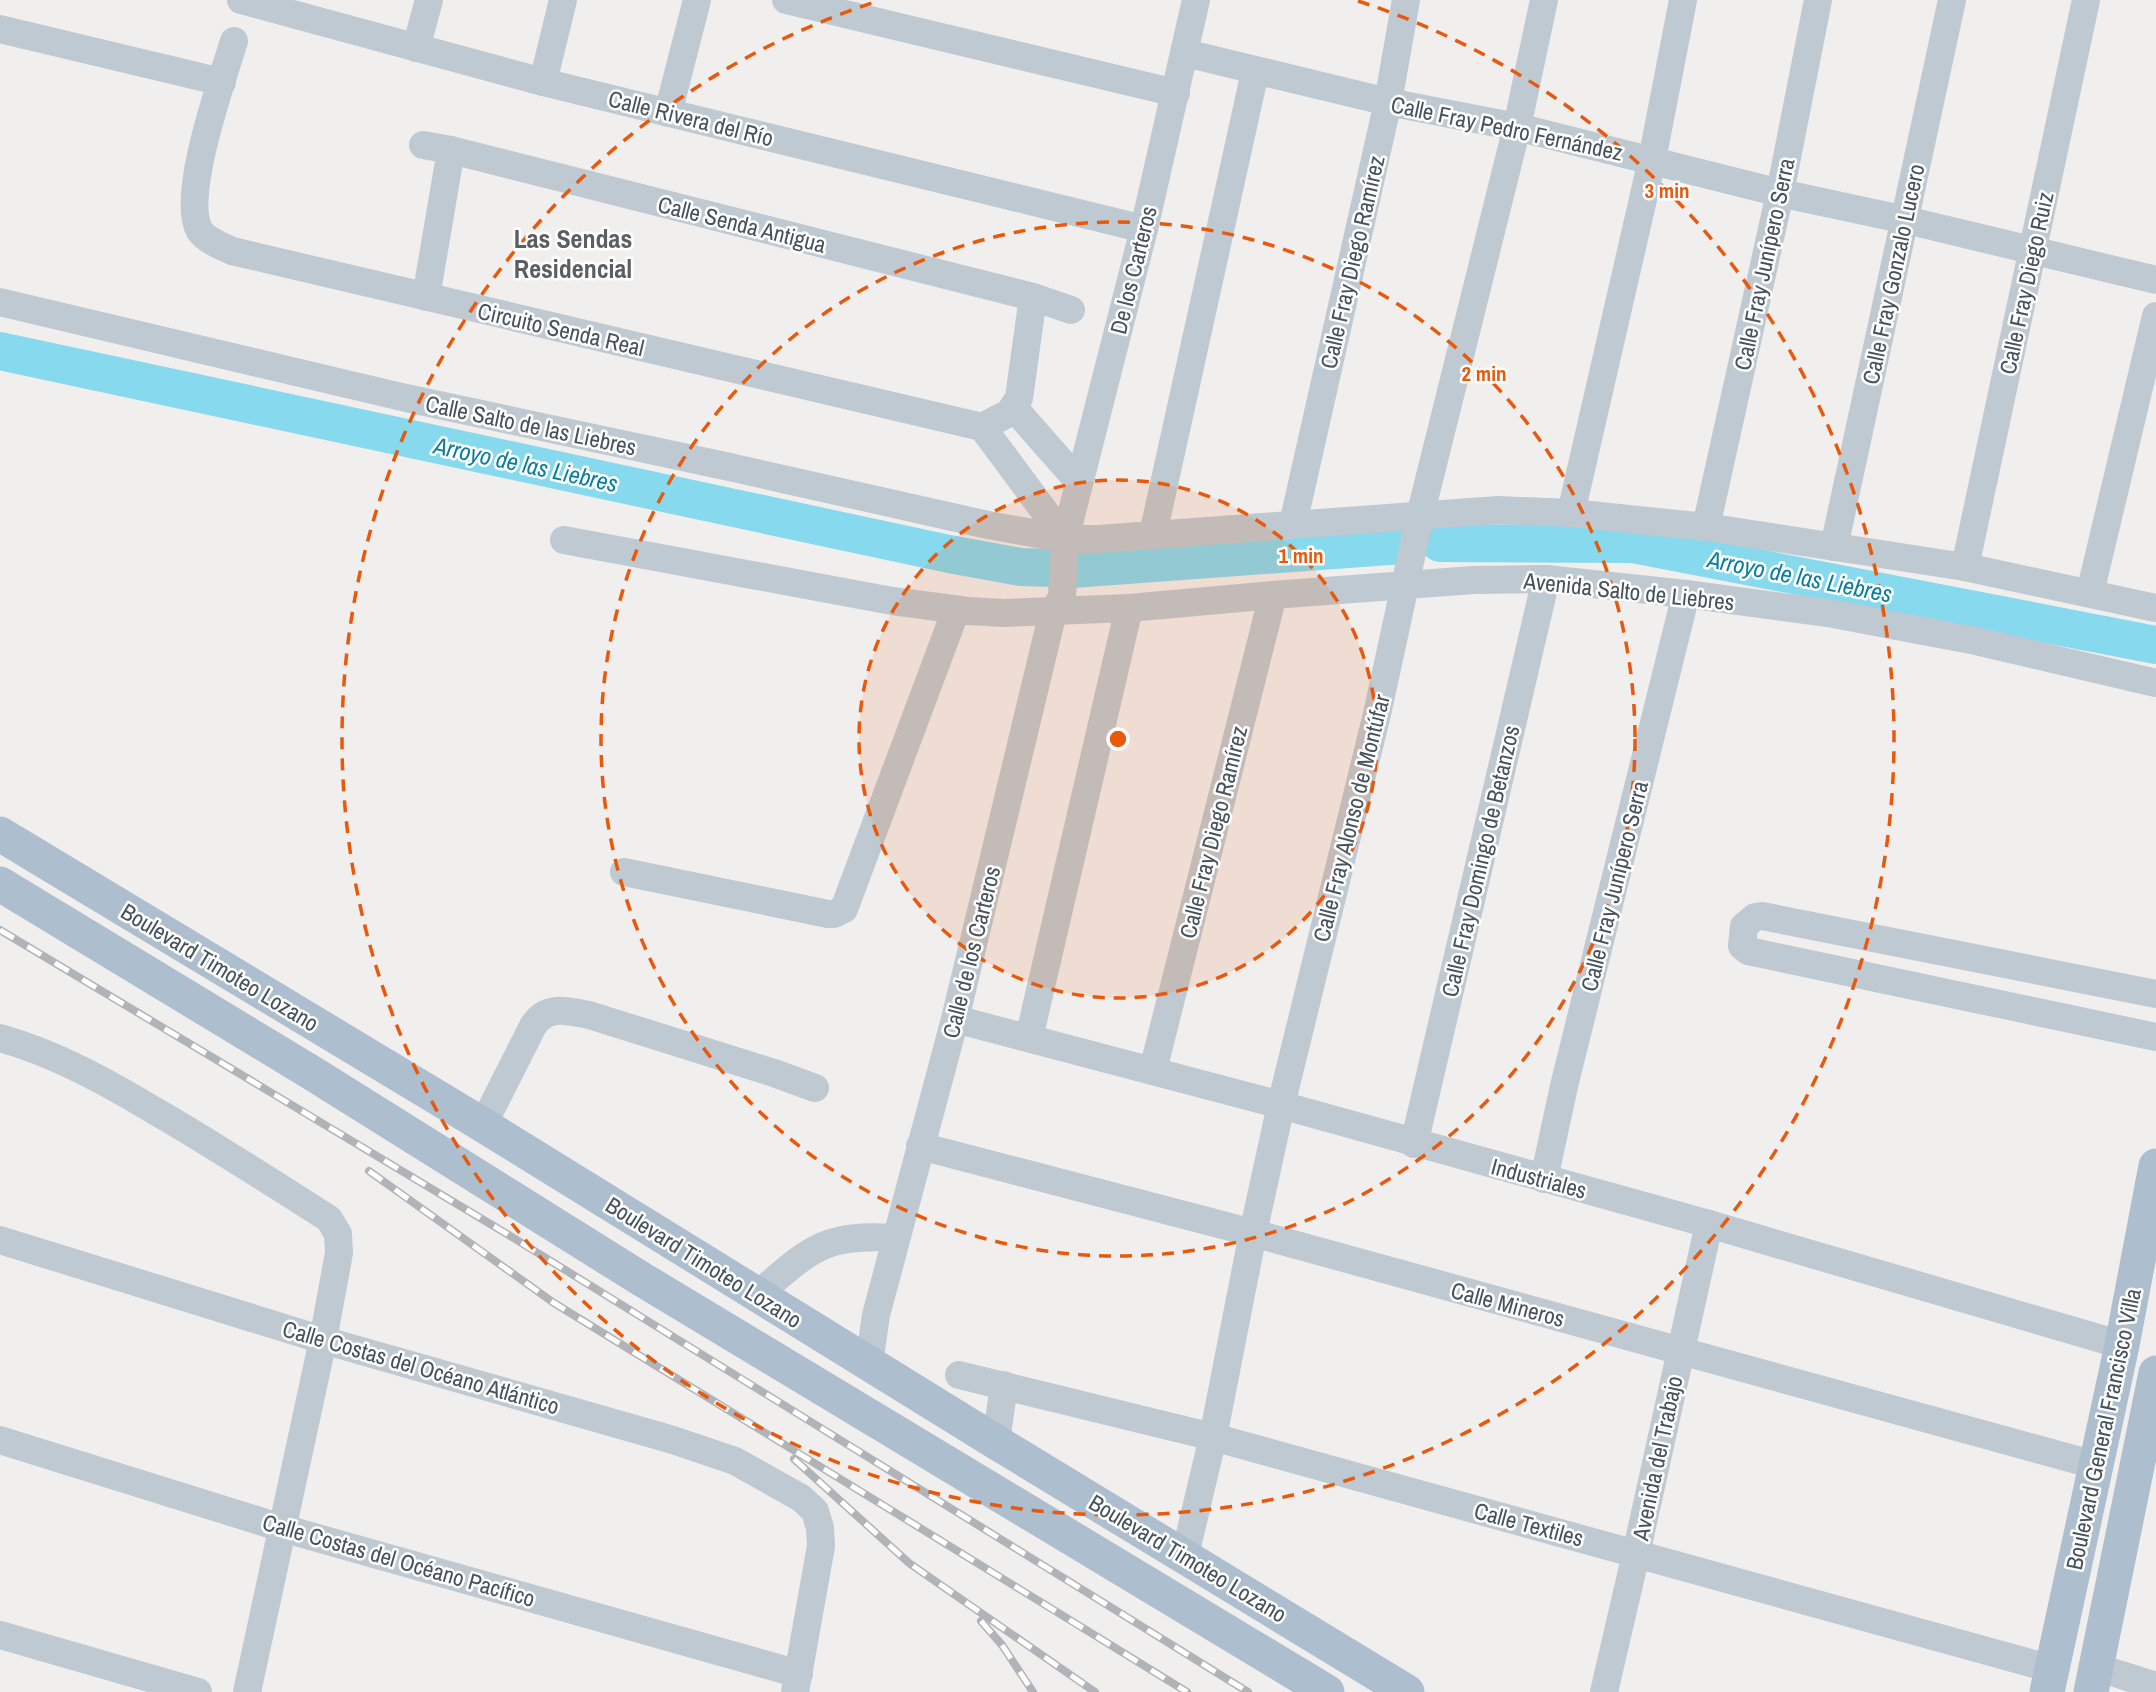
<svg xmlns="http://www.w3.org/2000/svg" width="2156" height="1692" viewBox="0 0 2156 1692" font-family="'Archivo Narrow',sans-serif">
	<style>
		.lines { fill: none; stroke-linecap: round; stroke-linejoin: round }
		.river { stroke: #87d9ee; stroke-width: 38 }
		.minor { stroke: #bec9d1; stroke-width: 28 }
		.major { stroke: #adbece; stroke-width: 35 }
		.rail-casing { stroke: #b0b4b9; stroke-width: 8 }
		.rail { stroke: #fff; stroke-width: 5; stroke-dasharray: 16; stroke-linecap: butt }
		.ring { fill: none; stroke: #e8590c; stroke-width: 3.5; stroke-dasharray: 12 9 }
		.labels { text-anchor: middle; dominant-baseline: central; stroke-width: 5; stroke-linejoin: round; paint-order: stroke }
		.street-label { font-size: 23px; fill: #46525c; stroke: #fff }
		.water-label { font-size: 24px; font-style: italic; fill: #097f9d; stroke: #fff }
		.quarter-label { font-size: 26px; font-weight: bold; fill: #5b5f63; stroke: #fff }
		.centre { fill: #e8590c; stroke: #fff; stroke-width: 3.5 }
		.ring-label { font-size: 21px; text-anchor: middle; font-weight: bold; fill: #e8590c; stroke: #fff; stroke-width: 5; stroke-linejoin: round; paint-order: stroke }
	</style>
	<rect width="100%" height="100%" fill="#f1eeee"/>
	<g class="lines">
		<g class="river">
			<path d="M 0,351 L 949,554 L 1021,567 L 1054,568"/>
			<path d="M 1440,543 L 1633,544 L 2156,645"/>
			<path d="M 1072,569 L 1403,545"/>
		</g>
		<g class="minor">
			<path d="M 241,0 L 543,82 L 1144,229"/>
			<path d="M 786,0 L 1176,93"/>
			<path d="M 0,29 L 222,82"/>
			<path d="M 234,41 C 223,78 179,199 200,231 C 207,241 222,246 232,251 L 982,427 L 1065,539"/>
			<path d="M 416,48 L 429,0"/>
			<path d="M 1185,53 L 1388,102 L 1517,127 L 1780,193 L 1906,220 L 2156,280"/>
			<path d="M 543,82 L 563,0"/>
			<path d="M 668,113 L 697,0"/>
			<path d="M 423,145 L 451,150 L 1033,297 L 1071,310"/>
			<path d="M 426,297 L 451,150"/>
			<path d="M 0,302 L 406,398 L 725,466 L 988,525 L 1065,539 L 1098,539 L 1498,510 L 1571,513 L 1706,527 L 1965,567 L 2156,608"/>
			<path d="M 1014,408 L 1079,482"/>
			<path d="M 982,427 L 1009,413 L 1019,398 L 1033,297"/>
			<path d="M 1571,513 L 1652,160 L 1683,0"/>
			<path d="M 1293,524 L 1388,102 L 1406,0"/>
			<path d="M 1706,527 L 1780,193 L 1818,0"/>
			<path d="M 1153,534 L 1255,72"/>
			<path d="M 564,540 L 892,601 L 968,611 L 1004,613 L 1129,608 L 1273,595 L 1473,580 L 1546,579 L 1686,594 L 1828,613 L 1976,641 L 2156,683"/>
			<path d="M 1834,547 L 1952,0"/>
			<path d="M 1965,567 L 2086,0"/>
			<path d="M 2090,593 L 2156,316"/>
			<path d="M 624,872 L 828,914 L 834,914 L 844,909 L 956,610"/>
			<path d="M 2156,994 L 1762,916 L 1755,917 L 1744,926 L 1742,946 L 1748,951 L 2156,1037"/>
			<path d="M 955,1019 L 1281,1105 L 1709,1224 L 2122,1345"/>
			<path d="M 0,1038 C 56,1054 105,1081 155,1111 C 214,1145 271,1182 329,1219 L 338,1234 L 339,1253 L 323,1340 L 247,1692"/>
			<path d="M 1029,1038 L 1129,608"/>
			<path d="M 1153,1070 L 1273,595"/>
			<path d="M 483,1125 L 533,1026 C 547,1004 567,1011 589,1015 L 774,1073 L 815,1088"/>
			<path d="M 1414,1144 L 1546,579"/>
			<path d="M 920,1146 L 1253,1233 L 2095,1465"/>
			<path d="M 1544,1179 L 1564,1086 L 1686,594"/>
			<path d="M 0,1240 L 323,1340 L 673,1440 L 735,1461 L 801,1498 L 815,1511 L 820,1528 L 821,1546 L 795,1692"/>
			<path d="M 757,1295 C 810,1250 823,1233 896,1238"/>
			<path d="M 869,1364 L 876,1315 L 955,1019 L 1053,612 L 1062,597 L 1065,539 L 1144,229 L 1196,0"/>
			<path d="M 959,1375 L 1213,1437 L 2052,1669"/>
			<path d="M 0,1440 L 282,1528 L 799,1674"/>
			<path d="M 996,1442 L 1004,1385"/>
			<path d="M 1185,1555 L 1213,1437 L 1253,1233 L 1281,1105 L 1377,714 L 1420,516 L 1517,127 L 1544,0"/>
			<path d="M 0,1635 L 198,1692"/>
			<path d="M 2096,1667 L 2156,1686"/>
			<path d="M 1604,1692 L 1636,1554 L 1709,1224"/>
		</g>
		<g class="major">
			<path d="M 0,834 L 483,1125 L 996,1442 L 1407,1692"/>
			<path d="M 0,884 L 312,1073 L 643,1280 L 1327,1692"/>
			<path d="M 2047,1692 L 2122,1345 L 2156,1166"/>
			<path d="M 2091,1692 L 2156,1373"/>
		</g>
		<defs>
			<g id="rail">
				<path d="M 0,930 L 507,1234 L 1248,1692"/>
				<path d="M 369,1171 L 554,1303 L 1187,1692"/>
				<path d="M 794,1459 L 909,1563 L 1095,1692"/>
				<path d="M 981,1621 L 1002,1645 L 1033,1692"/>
			</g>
		</defs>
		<use href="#rail" class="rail-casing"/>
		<use href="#rail" class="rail"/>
	</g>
	<circle cx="1118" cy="739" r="259" fill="#e8590c" fill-opacity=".12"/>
	<g class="ring">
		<circle cx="1118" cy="739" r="259"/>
		<circle cx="1118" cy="739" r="517"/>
		<path d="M1358 1A776 776 0 1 1 878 1"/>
	</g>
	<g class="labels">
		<g class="street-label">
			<text transform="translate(691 118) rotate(14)">Calle Rivera del Río</text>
			<text transform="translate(1507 128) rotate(12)">Calle Fray Pedro Fernández</text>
			<text transform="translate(742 224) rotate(14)">Calle Senda Antigua</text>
			<text transform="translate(1352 262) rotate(-77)">Calle Fray Diego Ramírez</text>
			<text transform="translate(1764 264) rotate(-78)">Calle Fray Junípero Serra</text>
			<text transform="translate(1133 270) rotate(-76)">De los Carteros</text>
			<text transform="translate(1893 274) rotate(-78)">Calle Fray Gonzalo Lucero</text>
			<text transform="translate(2026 283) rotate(-78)">Calle Fray Diego Ruiz</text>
			<text transform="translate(561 329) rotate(13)">Circuito Senda Real</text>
			<text transform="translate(531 425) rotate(12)">Calle Salto de las Liebres</text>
			<text transform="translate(1629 591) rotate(6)">Avenida Salto de Liebres</text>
			<text transform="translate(1351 818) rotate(-76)">Calle Fray Alonso de Montúfar</text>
			<text transform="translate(1213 832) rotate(-76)">Calle Fray Diego Ramírez</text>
			<text transform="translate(1480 861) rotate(-77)">Calle Fray Domingo de Betanzos</text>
			<text transform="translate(1614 886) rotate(-76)">Calle Fray Junípero Serra</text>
			<text transform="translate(971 952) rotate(-76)">Calle de los Carteros</text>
			<text transform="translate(220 967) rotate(31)">Boulevard Timoteo Lozano</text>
			<text transform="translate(1539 1178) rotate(15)">Industriales</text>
			<text transform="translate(704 1262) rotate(32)">Boulevard Timoteo Lozano</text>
			<text transform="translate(1508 1304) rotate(15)">Calle Mineros</text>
			<text transform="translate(421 1367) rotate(16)">Calle Costas del Océano Atlántico</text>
			<text transform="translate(2103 1429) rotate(-78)">Boulevard General Francisco Villa</text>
			<text transform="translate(1657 1458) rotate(-78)">Avenida del Trabajo</text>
			<text transform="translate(1529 1524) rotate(15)">Calle Textiles</text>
			<text transform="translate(1188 1558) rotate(31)">Boulevard Timoteo Lozano</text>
			<text transform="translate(399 1560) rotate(16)">Calle Costas del Océano Pacífico</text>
		</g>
		<g class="water-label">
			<text transform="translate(526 464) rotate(12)">Arroyo de las Liebres</text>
			<text transform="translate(1800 576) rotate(11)">Arroyo de las Liebres</text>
		</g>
		<g class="quarter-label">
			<text x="573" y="238">Las Sendas<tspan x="573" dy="30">Residencial</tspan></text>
		</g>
	</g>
	<circle cx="1118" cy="739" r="10" class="centre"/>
	<g class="ring-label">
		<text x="1667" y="198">3 min</text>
		<text x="1484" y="381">2 min</text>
		<text x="1301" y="563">1 min</text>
	</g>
</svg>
